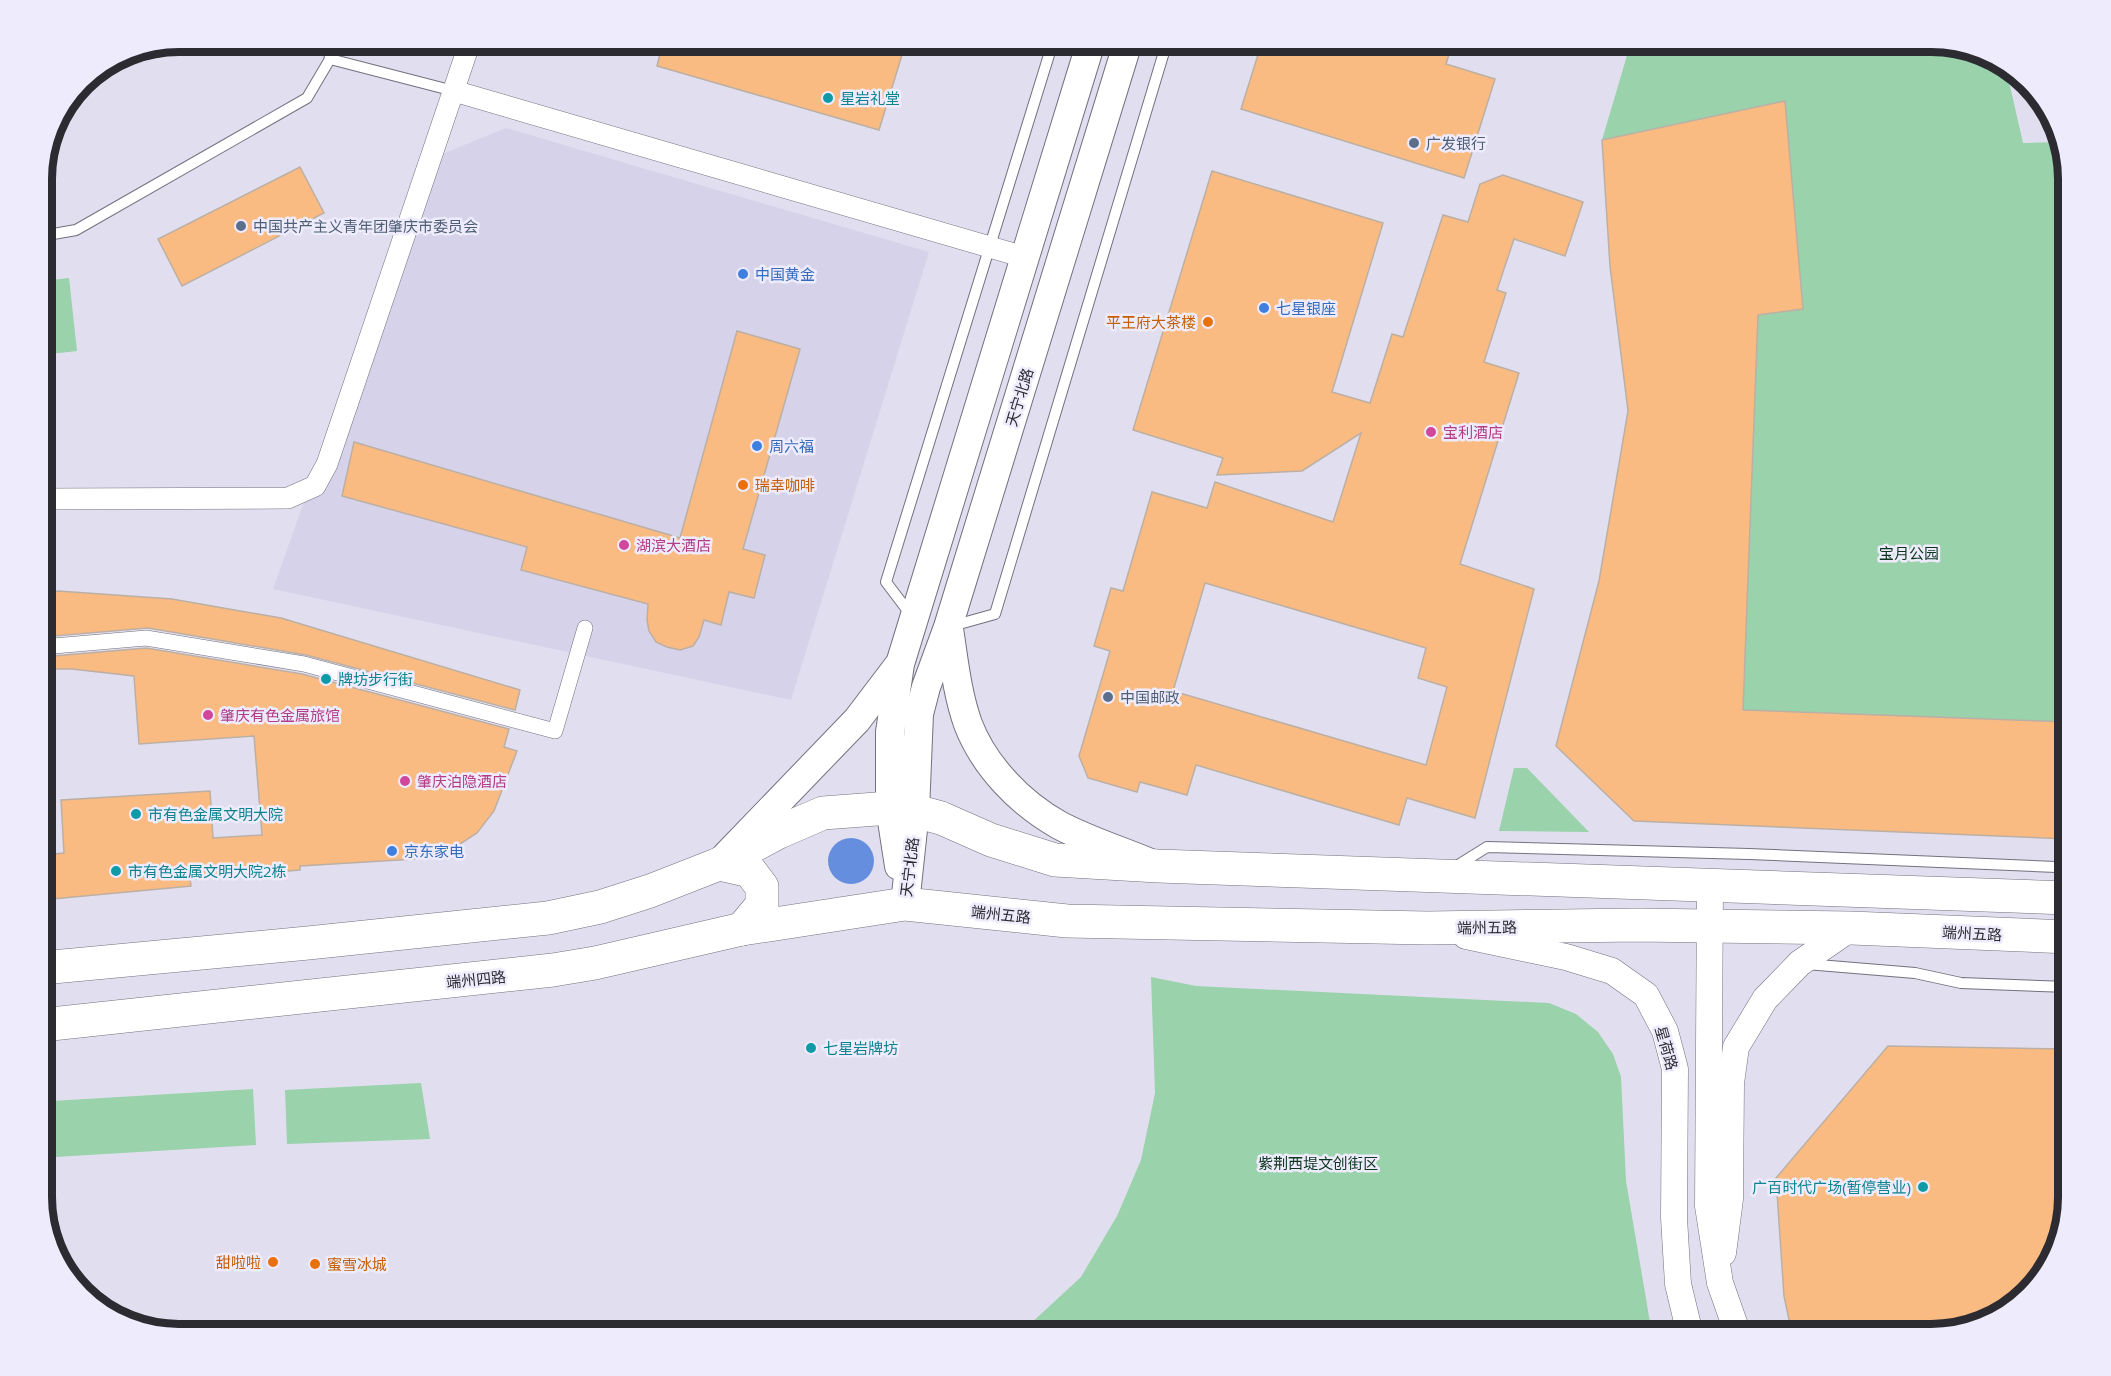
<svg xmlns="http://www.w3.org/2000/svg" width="2111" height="1376" viewBox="0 0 2111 1376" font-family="'Open Sans','Noto Sans SC',sans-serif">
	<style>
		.built { fill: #d5d2ea }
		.green { fill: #99d2ab }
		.water { fill: #668ede }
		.building { fill: #fabb82; stroke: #bcafa4; stroke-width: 1.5; fill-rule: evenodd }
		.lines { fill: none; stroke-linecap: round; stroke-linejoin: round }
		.service-casing { stroke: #72717f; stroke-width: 12 }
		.pedestrian-casing { stroke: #72717f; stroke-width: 16 }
		.minor-casing { stroke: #72717f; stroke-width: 22 }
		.tertiary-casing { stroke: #72717f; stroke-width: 27 }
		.secondary-casing { stroke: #72717f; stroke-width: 30 }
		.primary-casing { stroke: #72717f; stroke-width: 34 }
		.service { stroke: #fff; stroke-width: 10 }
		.pedestrian { stroke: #fff; stroke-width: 15 }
		.minor { stroke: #fff; stroke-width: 21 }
		.tertiary { stroke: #fff; stroke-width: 26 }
		.secondary { stroke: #fff; stroke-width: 28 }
		.primary { stroke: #fff; stroke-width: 33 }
		.culture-dot { fill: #0f9aa8; stroke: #eeecfc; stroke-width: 2 }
		.service-dot { fill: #5c6f8a; stroke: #eeecfc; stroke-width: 2 }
		.shop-dot { fill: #3f7fe0; stroke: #eeecfc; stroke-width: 2 }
		.food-dot { fill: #e8710a; stroke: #eeecfc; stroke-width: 2 }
		.hotel-dot { fill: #d1479c; stroke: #eeecfc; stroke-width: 2 }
		.labels { text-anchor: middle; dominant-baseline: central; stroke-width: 5; stroke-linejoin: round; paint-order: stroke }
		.culture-label { font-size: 15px; fill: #0d838f; stroke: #eeecfc; text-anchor: start }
		.service-label { font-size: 15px; fill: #4e5e75; stroke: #eeecfc; text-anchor: start }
		.shop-label { font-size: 15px; fill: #366cbe; stroke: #eeecfc; text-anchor: start }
		.food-label { font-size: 15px; fill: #c56008; stroke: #eeecfc; text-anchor: end }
		.street-label { font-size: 15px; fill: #2b2b31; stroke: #eeecfc }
		.hotel-label { font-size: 15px; fill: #b23c85; stroke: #eeecfc; text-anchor: start }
		.park-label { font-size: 15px; fill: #0c351d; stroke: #eeecfc }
		.rim { fill: none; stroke: #2b2b31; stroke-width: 8 }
	</style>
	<rect width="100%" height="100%" fill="#e1dfef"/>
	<g class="built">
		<path d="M 1878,42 L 1931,42 L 1934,43 L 1879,49 Z"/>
		<path d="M 506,128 L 929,252 L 791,700 L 273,589 L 425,161 Z"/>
	</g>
	<g class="green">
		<path d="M 1631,42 L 1878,42 L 1879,49 L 1934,43 L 2005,64 L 2023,143 L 2059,142 L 2069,179 L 2069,722 L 1743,710 L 1758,315 L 1803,309 L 1785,102 L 1602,140 Z"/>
		<path d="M 69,278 L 77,351 L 42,355 L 42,281 Z"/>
		<path d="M 1514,768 L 1527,768 L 1589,832 L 1499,831 Z"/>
		<path d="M 1151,977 L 1196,986 L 1549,1003 L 1576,1014 L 1598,1032 L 1613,1054 L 1621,1077 L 1626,1181 L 1652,1334 L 1033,1334 L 1028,1326 L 1081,1277 L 1117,1216 L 1141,1160 L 1155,1093 Z"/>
		<path d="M 421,1083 L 430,1139 L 287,1144 L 285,1090 Z"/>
		<path d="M 253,1089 L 256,1145 L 55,1157 L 52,1101 Z"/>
	</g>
	<circle class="water" cx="851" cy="861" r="23"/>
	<g class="building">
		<path d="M 663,42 L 906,42 L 879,130 L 657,66 Z"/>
		<path d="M 1262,42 L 1453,42 L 1446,64 L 1495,79 L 1464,178 L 1241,109 Z"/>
		<path d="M 1785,101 L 1803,309 L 1758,315 L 1743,710 L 2069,722 L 2069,839 L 1634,821 L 1556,746 L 1599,581 L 1628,411 L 1610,266 L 1602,140 Z"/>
		<path d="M 300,167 L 324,213 L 182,286 L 158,239 Z"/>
		<path d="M 1212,171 L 1383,223 L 1332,392 L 1370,403 L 1392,334 L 1403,337 L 1443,215 L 1468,222 L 1480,184 L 1503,175 L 1583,202 L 1565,256 L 1514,239 L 1497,290 L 1506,293 L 1484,362 L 1519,373 L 1460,564 L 1534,589 L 1475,818 L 1407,798 L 1399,825 L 1196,765 L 1187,795 L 1140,782 L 1137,792 L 1088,778 L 1079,756 L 1110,651 L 1094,646 L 1111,588 L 1123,591 L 1152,492 L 1207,508 L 1215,482 L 1333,522 L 1361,433 L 1302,471 L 1217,475 L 1223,458 L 1133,430 ZM 1205,583 L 1426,648 L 1418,678 L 1447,687 L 1426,765 L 1173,691 Z"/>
		<path d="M 737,331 L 800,349 L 743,549 L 765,555 L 754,598 L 729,592 L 721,625 L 704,620 L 699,637 L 693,646 L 680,650 L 667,647 L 656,642 L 649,631 L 647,620 L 648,604 L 521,570 L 527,547 L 342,496 L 354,442 L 680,538 Z"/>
		<path d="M 58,591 L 172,599 L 281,618 L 520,690 L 515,710 L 306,655 L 148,628 L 42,637 L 42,594 Z"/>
		<path d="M 146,648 L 302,674 L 509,729 L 504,747 L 517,751 L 494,811 L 477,833 L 451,850 L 432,858 L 300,866 L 300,870 L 190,879 L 191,886 L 42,900 L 42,855 L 64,853 L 61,800 L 210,791 L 213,838 L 262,835 L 254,736 L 139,744 L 134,676 L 72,669 L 42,669 L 42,657 Z"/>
		<path d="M 1888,1046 L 2069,1049 L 2069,1197 L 2046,1273 L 2000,1316 L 1932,1334 L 1792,1334 L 1784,1296 L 1776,1178 Z"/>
	</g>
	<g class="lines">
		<defs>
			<g id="service">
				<path d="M 328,42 L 330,59 L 454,91"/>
				<path d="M 116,60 L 203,42"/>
				<path d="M 42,236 L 76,230 L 307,98 L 330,59"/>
				<path d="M 911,615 L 886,582 L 1053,42"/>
				<path d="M 952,626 L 995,614 L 1167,42"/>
				<path d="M 1455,867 L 1487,847 L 1749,854 L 2056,867 L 2069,865"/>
				<path d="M 1806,964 L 1915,973 L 1961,983 L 2069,987"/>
			</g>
			<path id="pedestrian" d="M 42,647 L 146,638 L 304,664 L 555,731 L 585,628"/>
			<g id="minor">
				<path d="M 454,91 L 1024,257"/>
				<path d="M 42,499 L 288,498 L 315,486 L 327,464 L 470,42"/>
			</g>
			<g id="tertiary">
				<path d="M 1710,886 L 1708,1206 L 1720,1283 L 1738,1334"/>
				<path d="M 1466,936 L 1566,957 L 1612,971 L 1646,995 L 1665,1031 L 1675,1069 L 1674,1218 L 1678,1284 L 1690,1334"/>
				<path d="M 1723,1253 L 1730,1199 L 1731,1083 L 1736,1047 L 1765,999 L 1800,963 L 1851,928"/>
			</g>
			<g id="secondary">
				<path d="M 949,629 C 954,661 957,693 968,724 C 984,766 1020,803 1059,825 C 1087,840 1119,850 1148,862"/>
				<path d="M 726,856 L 857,720 L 898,666"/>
				<path d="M 899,866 L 890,808 L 890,732 L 900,664 L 1091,42"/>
				<path d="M 905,904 L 915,811 L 919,714 L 926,687 L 948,627 L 1128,42"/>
			</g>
			<g id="primary">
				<path d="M 719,864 L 750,871 L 762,887 L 762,905 L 742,929"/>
				<path d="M 42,968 L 308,943 L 548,918 L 600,907 L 650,891 L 719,864 L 779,832 L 823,813 L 890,808 L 915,811 L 941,818 L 991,840 L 1055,860 L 1158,866 L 2069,898"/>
				<path d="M 42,1025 L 553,970 L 595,963 L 742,929 L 905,904 L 1067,921 L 1428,928 L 1637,925 L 1851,928 L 2069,937"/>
			</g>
		</defs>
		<use href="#service" class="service-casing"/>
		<use href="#pedestrian" class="pedestrian-casing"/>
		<use href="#minor" class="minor-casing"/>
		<use href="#tertiary" class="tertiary-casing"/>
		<use href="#secondary" class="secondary-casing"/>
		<use href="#primary" class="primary-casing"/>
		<use href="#service" class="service"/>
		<use href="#pedestrian" class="pedestrian"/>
		<use href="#minor" class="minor"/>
		<use href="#tertiary" class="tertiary"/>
		<use href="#secondary" class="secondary"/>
		<use href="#primary" class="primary"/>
	</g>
	<g class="culture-dot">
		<circle cx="828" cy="98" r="6"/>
		<circle cx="326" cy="679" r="6"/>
		<circle cx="136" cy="814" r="6"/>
		<circle cx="116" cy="871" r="6"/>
		<circle cx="811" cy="1048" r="6"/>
		<circle cx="1923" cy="1187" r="6"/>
	</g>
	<g class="service-dot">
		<circle cx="1414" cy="143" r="6"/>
		<circle cx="241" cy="226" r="6"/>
		<circle cx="1108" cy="697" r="6"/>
	</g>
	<g class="shop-dot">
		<circle cx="743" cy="274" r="6"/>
		<circle cx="1264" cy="308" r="6"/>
		<circle cx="757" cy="446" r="6"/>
		<circle cx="392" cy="851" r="6"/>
	</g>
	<g class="food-dot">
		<circle cx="1208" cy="322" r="6"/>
		<circle cx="743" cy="485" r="6"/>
		<circle cx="273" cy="1262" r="6"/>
		<circle cx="315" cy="1264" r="6"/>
	</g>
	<g class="hotel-dot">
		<circle cx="1431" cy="432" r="6"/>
		<circle cx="624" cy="545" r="6"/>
		<circle cx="208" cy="715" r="6"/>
		<circle cx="405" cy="781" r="6"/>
	</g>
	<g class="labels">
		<g class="culture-label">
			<text x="840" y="98">星岩礼堂</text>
			<text x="338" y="679">牌坊步行街</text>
			<text x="148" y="814">市有色金属文明大院</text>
			<text x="128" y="871">市有色金属文明大院2栋</text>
			<text x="823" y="1048">七星岩牌坊</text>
			<text x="1911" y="1187" text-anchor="end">广百时代广场(暂停营业)</text>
		</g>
		<g class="service-label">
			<text x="1426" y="143">广发银行</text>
			<text x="253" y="226">中国共产主义青年团肇庆市委员会</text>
			<text x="1120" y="697">中国邮政</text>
		</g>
		<g class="shop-label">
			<text x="755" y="274">中国黄金</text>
			<text x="1276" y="308">七星银座</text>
			<text x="769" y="446">周六福</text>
			<text x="404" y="851">京东家电</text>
		</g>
		<g class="food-label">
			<text x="1196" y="322">平王府大茶楼</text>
			<text x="755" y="485" text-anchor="start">瑞幸咖啡</text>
			<text x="261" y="1262">甜啦啦</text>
			<text x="327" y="1264" text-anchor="start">蜜雪冰城</text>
		</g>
		<g class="street-label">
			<text transform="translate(1019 397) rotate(-73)">天宁北路</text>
			<text transform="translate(909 867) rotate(-83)">天宁北路</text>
			<text transform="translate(1001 914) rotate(6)">端州五路</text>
			<text transform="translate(1487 927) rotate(-1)">端州五路</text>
			<text transform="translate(1972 933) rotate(3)">端州五路</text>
			<text transform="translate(476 979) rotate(-6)">端州四路</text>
			<text transform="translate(1667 1048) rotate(74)">星荷路</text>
		</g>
		<g class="hotel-label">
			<text x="1443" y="432">宝利酒店</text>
			<text x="636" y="545">湖滨大酒店</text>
			<text x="220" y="715">肇庆有色金属旅馆</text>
			<text x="417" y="781">肇庆泊隐酒店</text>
		</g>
		<g class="park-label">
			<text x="1909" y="553">宝月公园</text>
			<text x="1318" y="1163">紫荆西堤文创街区</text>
		</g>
	</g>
	<path d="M0 0H2111V1376H0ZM179 52H1931A127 127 0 0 1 2058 179V1197A127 127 0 0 1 1931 1324H179A127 127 0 0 1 52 1197V179A127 127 0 0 1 179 52Z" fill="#eeecfc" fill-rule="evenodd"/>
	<path class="rim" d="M179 52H1931A127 127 0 0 1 2058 179V1197A127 127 0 0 1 1931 1324H179A127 127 0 0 1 52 1197V179A127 127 0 0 1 179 52Z"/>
</svg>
